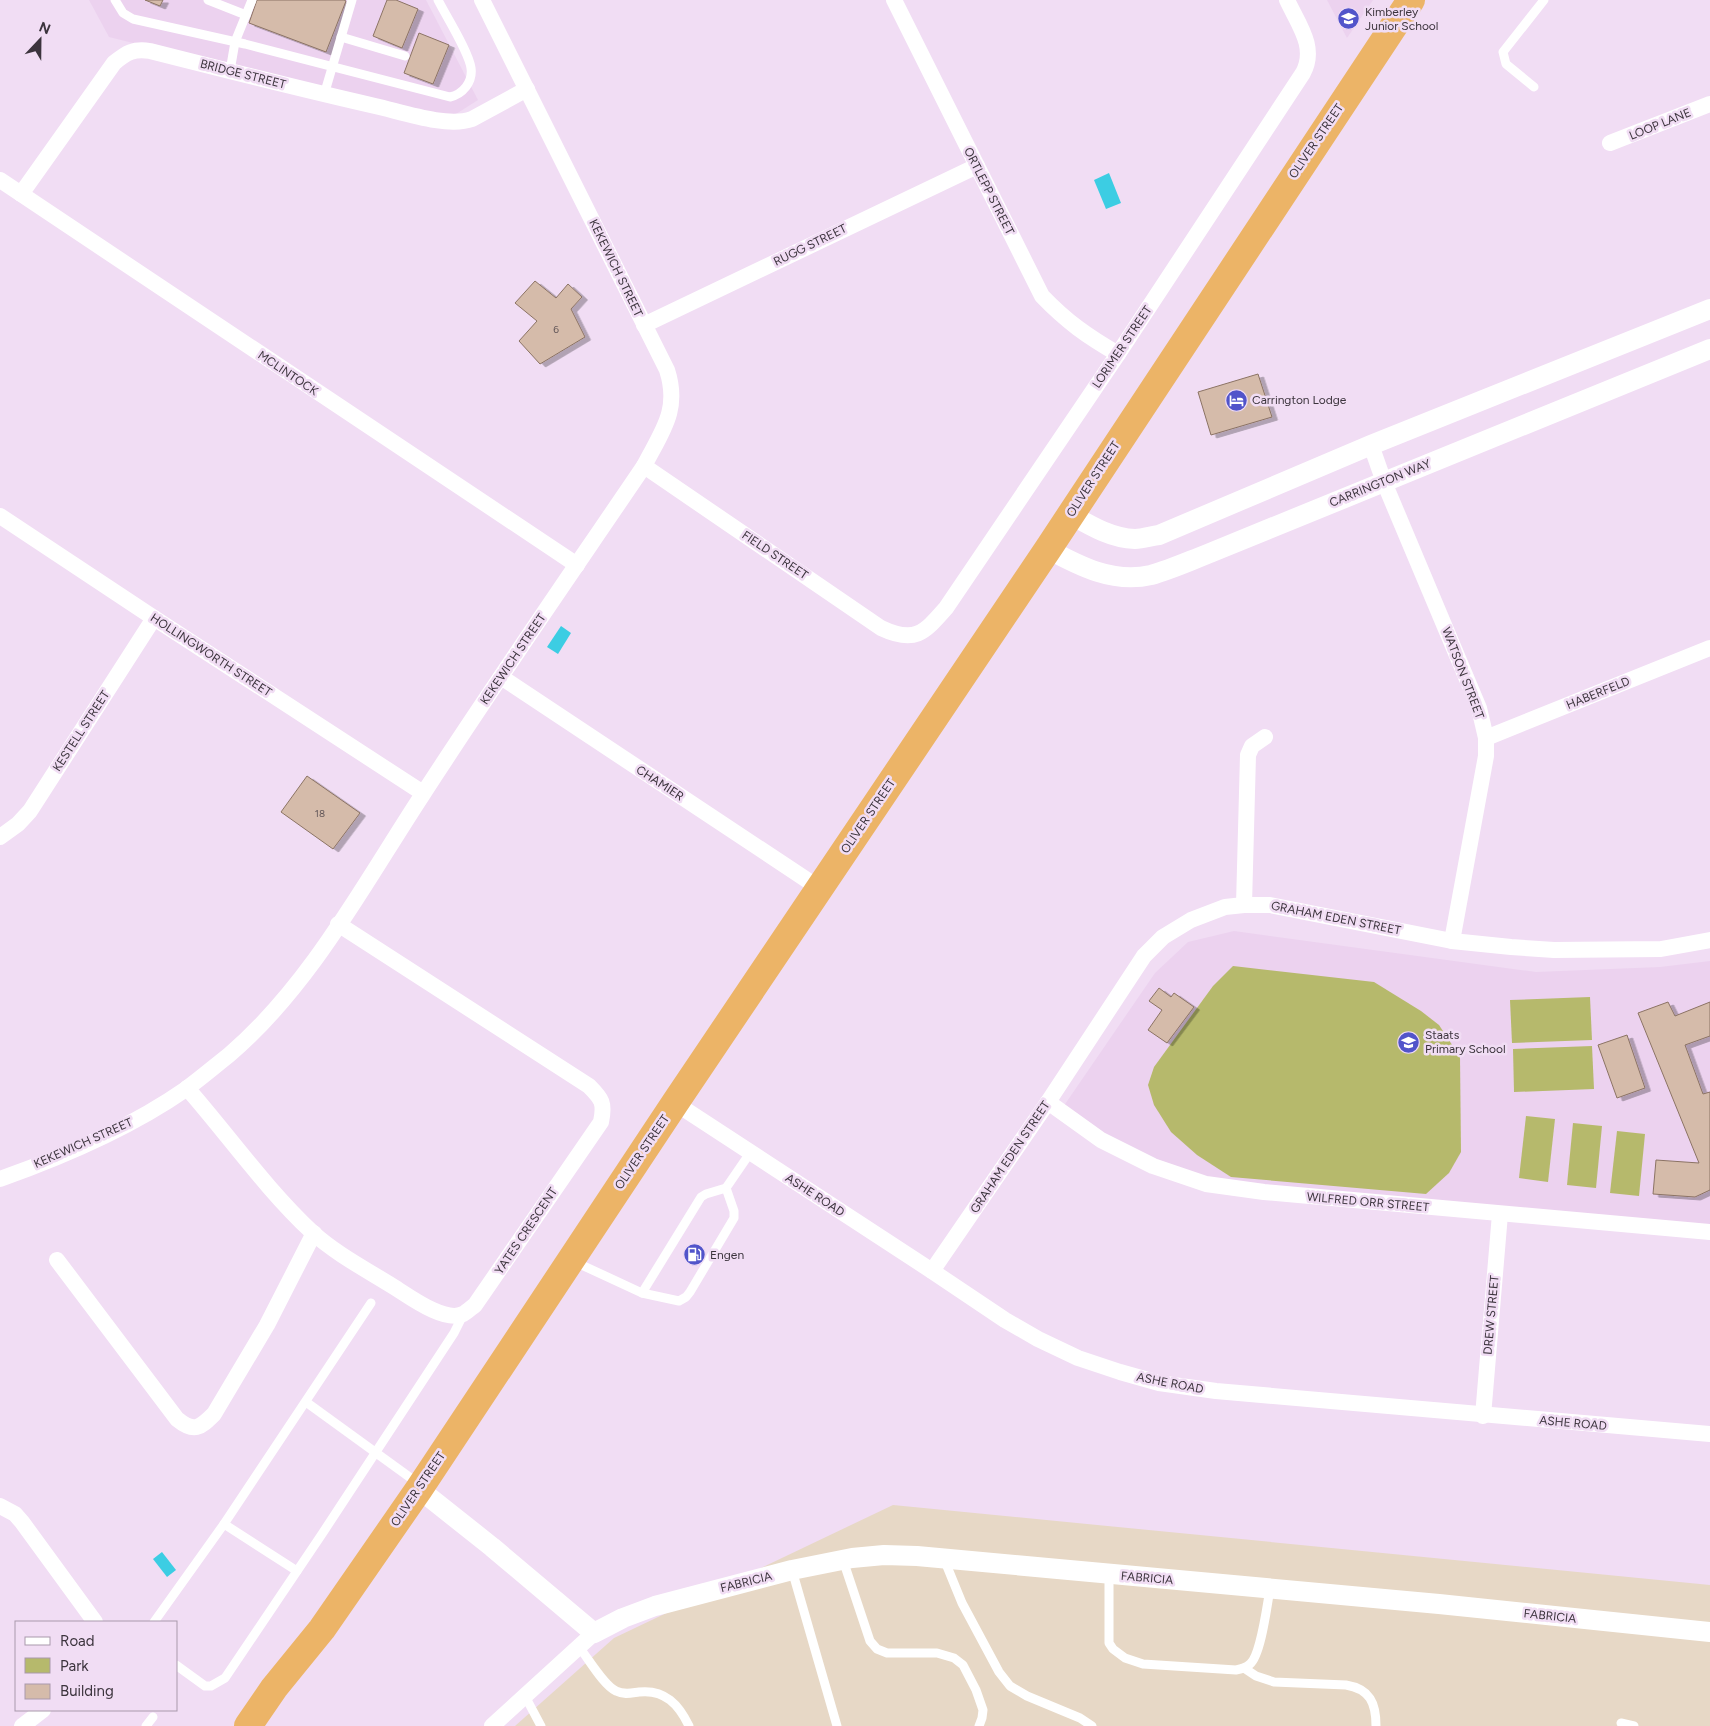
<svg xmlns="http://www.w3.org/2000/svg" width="1710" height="1726" viewBox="0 0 1710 1726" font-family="Figtree,sans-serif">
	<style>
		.built { fill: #ecd2ef }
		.industrial { fill: #e7d8c6 }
		.green { fill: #b6b96c }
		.water { fill: #3ccde3 }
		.building { fill: #d5bbaa; stroke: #8b7364; filter: url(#shadow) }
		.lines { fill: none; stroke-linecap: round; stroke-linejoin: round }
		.service { stroke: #fff; stroke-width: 9 }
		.minor { stroke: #fff; stroke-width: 16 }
		.tertiary { stroke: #fff; stroke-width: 20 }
		.trunk { stroke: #ecb467; stroke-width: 28 }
		.labels { text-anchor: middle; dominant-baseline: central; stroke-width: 5; stroke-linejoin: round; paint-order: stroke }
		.number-label { font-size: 10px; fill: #625658 }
		.poi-label { font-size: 12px; fill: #3c343d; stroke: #f1ddf4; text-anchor: start }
		.street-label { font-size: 12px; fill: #3c343d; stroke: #f1ddf4 }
	</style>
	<defs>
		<filter id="shadow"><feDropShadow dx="5.5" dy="3" stdDeviation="0" flood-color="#0004"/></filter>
	</defs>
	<rect width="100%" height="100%" fill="#f1ddf4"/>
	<g class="built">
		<path d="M 89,0 L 426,0 L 478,100 L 445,121 L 109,37 Z"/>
		<path d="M 1327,0 L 1373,0 L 1347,38 Z"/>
		<path d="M 1234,931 L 1536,972 L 1660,967 L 1710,961 L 1710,1231 L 1216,1180 L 1166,1167 L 1061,1110 L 1155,973 L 1188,942 Z"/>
	</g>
	<path class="industrial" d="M 893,1505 L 1710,1585 L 1710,1726 L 515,1726 L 614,1638 Z"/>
	<g class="green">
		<path d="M 1233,966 L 1374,982 L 1421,1011 L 1439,1025 L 1460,1057 L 1461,1152 L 1449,1173 L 1426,1194 L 1231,1177 L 1197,1155 L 1171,1132 L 1154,1105 L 1148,1085 L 1154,1067 L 1213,986 Z"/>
		<path d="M 1590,997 L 1592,1040 L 1512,1043 L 1510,1000 Z"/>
		<path d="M 1592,1046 L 1594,1089 L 1514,1092 L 1513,1049 Z"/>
		<path d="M 1526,1116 L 1555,1119 L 1548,1182 L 1519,1178 Z"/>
		<path d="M 1573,1123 L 1602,1126 L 1596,1188 L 1567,1185 Z"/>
		<path d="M 1617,1131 L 1645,1134 L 1639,1196 L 1610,1193 Z"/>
	</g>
	<g class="water">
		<path d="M 1109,173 L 1121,203 L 1106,209 L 1094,180 Z"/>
		<path d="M 561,626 L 571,633 L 558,654 L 547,647 Z"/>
		<path d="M 162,1552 L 176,1570 L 167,1577 L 153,1559 Z"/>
	</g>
	<g class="building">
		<path d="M 145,0 L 163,0 L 160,6 Z"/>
		<path d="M 257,0 L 344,0 L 346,1 L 326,52 L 249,23 Z"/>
		<path d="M 387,0 L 396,0 L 418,9 L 402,48 L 373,36 Z"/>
		<path d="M 419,33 L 449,45 L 433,84 L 404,73 Z"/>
		<path d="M 535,281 L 556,298 L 568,284 L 582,297 L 571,309 L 585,337 L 540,364 L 519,341 L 537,321 L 515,303 Z"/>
		<path d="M 1258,374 L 1272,417 L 1211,435 L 1198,392 Z"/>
		<path d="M 307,776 L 360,813 L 333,849 L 281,812 Z"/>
		<path d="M 1159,988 L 1171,997 L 1174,993 L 1194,1007 L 1167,1043 L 1148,1030 L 1162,1010 L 1149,1001 Z"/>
		<path d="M 1668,1002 L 1675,1016 L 1710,1002 L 1710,1036 L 1685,1045 L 1703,1094 L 1710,1092 L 1710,1190 L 1695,1197 L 1653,1194 L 1656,1160 L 1699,1163 L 1638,1013 Z"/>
		<path d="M 1627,1035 L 1645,1088 L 1617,1098 L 1598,1045 Z"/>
	</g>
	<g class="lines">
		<g class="service">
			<path d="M 115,0 L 123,13 L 133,19 L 245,44 L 450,97 C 463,94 473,82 471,68 C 469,52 446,16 438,0"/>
			<path d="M 208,0 L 246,15"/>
			<path d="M 341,37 L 405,56"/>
			<path d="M 230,71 L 235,42 L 252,0"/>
			<path d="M 1534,87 L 1506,64 L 1503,52 L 1544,0"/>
			<path d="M 324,95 L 352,0"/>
			<path d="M 573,1261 L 642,1293 L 679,1301 L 686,1297 L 690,1292 L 734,1218 L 734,1211 L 726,1188"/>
			<path d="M 642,1293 L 701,1197 L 706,1194 L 726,1188 L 750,1153"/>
			<path d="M 306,1402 L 419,1484"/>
			<path d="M 224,1524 L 297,1571"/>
			<path d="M 944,1559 L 962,1603 L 999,1672 L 1010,1686 L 1027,1696 L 1080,1718 L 1092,1726"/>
			<path d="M 843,1560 L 870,1641 L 877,1649 L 887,1653 L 937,1653 L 954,1658 L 963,1665 L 976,1690 L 983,1710 L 982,1718 L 979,1726"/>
			<path d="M 792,1570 L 837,1726"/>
			<path d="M 1109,1574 L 1109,1643 L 1113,1649 L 1125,1658 L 1143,1664 L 1236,1670 C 1241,1669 1246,1668 1250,1664 C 1261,1655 1267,1605 1270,1589"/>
			<path d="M 154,1622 L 224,1524 L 371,1303"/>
			<path d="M 579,1647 C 588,1658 604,1686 616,1691 C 624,1695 631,1693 639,1692 C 665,1689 679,1705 689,1726"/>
			<path d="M 176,1665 L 205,1686 L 211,1686 L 225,1678 L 322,1534 L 454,1333 L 463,1315"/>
			<path d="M 1244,1668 L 1256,1676 L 1274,1682 L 1346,1685 C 1370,1689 1376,1703 1376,1726"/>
			<path d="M 525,1696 L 541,1726"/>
			<path d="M 1621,1723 L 1634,1726"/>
			<path d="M 146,1726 L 153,1717"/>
		</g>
		<g class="minor">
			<path d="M 894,0 L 1042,296 C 1067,322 1087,336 1118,354"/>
			<path d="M 1610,143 L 1710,104"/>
			<path d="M 0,180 L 577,565"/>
			<path d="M 21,194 L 114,63 C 126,53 134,48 150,51 C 225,70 300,89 375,106 C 402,112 447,128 472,119 L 527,89"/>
			<path d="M 644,325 L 977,166"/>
			<path d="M 1371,445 L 1384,482 L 1479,708 L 1486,738 L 1486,756 L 1452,941"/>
			<path d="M 644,466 L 881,628 C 915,644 924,633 946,608 L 1118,354 L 1303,73 C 1317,47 1298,24 1287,0"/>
			<path d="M 0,516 L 154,618 L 423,793"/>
			<path d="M 501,677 L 819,888"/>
			<path d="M 1486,738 L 1710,648"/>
			<path d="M 0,837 L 18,824 L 30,811 L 154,618"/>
			<path d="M 1244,905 L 1248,755 L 1252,746 L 1265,737"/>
			<path d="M 187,1088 C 229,1136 266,1189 312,1232 C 336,1254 367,1270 394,1287 C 410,1297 445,1323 463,1314 C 467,1312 471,1308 475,1305 L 601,1122 C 605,1103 602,1099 589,1086 L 338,924"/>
			<path d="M 1048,1102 L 1101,1140 L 1153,1166 L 1206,1184 L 1264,1192 L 1710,1232"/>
			<path d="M 675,1103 L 932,1271 L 1005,1320 L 1038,1339 L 1078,1358 L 1120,1372 L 1159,1383 L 1216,1391 L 1710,1434"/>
			<path d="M 0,1179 C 65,1156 130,1128 186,1089 C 201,1078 215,1066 229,1055 C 311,985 365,882 423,794 C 495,683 570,575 644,466 C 662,431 680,410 667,370 L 482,0"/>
			<path d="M 57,1260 L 177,1419 C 194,1433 200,1428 214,1414 L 267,1325 L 314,1233"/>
			<path d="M 932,1271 L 1048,1102 L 1144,956 L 1163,937 L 1191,920 L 1225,907 L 1244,905 L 1270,905 L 1452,941 L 1511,947 L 1554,950 L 1661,949 L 1710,940"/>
			<path d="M 1483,1416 L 1500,1214"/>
			<path d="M 0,1506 L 15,1514 L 22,1522 L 95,1622"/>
			<path d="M 22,1726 L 43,1710"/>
			<path d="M 492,1726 L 594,1633"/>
		</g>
		<g class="tertiary">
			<path d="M 1070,514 C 1091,526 1111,538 1135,539 C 1143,539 1151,536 1159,535 L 1371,445 L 1710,309"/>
			<path d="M 1048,549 C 1079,566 1114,584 1151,575 C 1169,570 1187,562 1205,555 L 1710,349"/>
			<path d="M 419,1489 L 492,1547 L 594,1633 L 623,1618 L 655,1606 L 792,1570 L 852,1558 L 884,1555 L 917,1556 L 1439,1604 L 1710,1632"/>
		</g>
		<path class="trunk" d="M 248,1726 L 274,1688 L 322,1629 L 419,1489 L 675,1103 L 1048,549 L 1411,0"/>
	</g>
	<defs>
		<symbol id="school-disc" viewBox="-11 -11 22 22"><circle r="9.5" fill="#5154ca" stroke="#f1ddf4"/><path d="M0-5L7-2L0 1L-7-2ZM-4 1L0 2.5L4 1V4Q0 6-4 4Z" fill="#fff"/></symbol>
		<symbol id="hotel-disc" viewBox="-11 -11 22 22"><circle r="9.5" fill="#5154ca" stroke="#f1ddf4"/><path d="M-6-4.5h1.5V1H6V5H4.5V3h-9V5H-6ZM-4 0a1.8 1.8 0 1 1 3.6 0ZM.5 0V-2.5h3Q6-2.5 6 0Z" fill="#fff"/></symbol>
		<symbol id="fuel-disc" viewBox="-11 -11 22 22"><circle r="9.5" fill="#5154ca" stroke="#f1ddf4"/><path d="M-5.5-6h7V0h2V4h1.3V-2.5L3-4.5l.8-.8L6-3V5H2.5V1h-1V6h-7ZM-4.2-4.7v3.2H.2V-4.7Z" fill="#fff"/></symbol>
	</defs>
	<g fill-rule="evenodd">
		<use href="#school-disc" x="1336" y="6" width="25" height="25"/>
		<use href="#hotel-disc" x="1224" y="388" width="25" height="25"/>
		<use href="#school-disc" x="1396" y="1030" width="25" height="25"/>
		<use href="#fuel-disc" x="682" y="1242" width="25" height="25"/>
	</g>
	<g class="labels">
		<g class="number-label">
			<text x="556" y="329">6</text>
			<text x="320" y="813">18</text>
		</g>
		<g class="poi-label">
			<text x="1365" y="12">Kimberley<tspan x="1365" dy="14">Junior School</tspan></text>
			<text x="1252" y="400">Carrington Lodge</text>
			<text x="1425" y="1035">Staats<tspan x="1425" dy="14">Primary School</tspan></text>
			<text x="710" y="1255">Engen</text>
		</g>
		<g class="street-label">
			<text transform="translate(243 74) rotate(14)">BRIDGE STREET</text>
			<text transform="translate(1660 124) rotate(-22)">LOOP LANE</text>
			<text transform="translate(1316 141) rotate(-56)">OLIVER STREET</text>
			<text transform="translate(989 191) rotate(63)">ORTLEPP STREET</text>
			<text transform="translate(810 245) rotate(-26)">RUGG STREET</text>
			<text transform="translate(616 268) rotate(64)">KEKEWICH STREET</text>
			<text transform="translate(1122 347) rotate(-56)">LORIMER STREET</text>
			<text transform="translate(288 373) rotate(34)">MCLINTOCK</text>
			<text transform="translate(1093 479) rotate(-57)">OLIVER STREET</text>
			<text transform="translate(1380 483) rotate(-22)">CARRINGTON WAY</text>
			<text transform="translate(775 555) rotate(34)">FIELD STREET</text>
			<text transform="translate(211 655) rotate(33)">HOLLINGWORTH STREET</text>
			<text transform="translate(513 659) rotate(-56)">KEKEWICH STREET</text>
			<text transform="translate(1463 673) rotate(69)">WATSON STREET</text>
			<text transform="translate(1598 693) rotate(-22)">HABERFELD</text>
			<text transform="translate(81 731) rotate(-57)">KESTELL STREET</text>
			<text transform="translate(660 783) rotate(33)">CHAMIER</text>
			<text transform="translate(868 816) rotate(-56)">OLIVER STREET</text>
			<text transform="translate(1336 918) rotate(11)">GRAHAM EDEN STREET</text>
			<text transform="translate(83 1143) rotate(-24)">KEKEWICH STREET</text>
			<text transform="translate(642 1152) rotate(-56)">OLIVER STREET</text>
			<text transform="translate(1010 1157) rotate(-56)">GRAHAM EDEN STREET</text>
			<text transform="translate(815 1195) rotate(33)">ASHE ROAD</text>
			<text transform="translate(1368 1202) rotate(5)">WILFRED ORR STREET</text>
			<text transform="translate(526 1231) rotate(-56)">YATES CRESCENT</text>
			<text transform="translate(1491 1315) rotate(-85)">DREW STREET</text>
			<text transform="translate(1170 1383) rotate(11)">ASHE ROAD</text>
			<text transform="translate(1573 1423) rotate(5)">ASHE ROAD</text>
			<text transform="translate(418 1489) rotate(-56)">OLIVER STREET</text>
			<text transform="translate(1147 1578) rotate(5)">FABRICIA</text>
			<text transform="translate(746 1582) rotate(-14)">FABRICIA</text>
			<text transform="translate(1550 1616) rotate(6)">FABRICIA</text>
		</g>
	</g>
	<rect x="15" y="1621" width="162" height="90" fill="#f1ddf4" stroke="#a999ab"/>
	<rect x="25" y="1637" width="25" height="8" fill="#ffffff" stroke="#a999ab"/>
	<text x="60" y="1646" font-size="15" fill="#3c343d">Road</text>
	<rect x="25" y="1658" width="25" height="15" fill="#b6b96c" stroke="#a999ab"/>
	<text x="60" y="1671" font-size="15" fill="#3c343d">Park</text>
	<rect x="25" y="1684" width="25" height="15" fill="#d5bbaa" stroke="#a999ab"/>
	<text x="60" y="1696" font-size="15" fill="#3c343d">Building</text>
	<g transform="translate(40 40) rotate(22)" stroke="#f1ddf4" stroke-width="4" paint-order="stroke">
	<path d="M0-4L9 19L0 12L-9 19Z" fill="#3c343d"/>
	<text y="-8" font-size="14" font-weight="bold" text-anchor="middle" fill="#3c343d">N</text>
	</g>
</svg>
